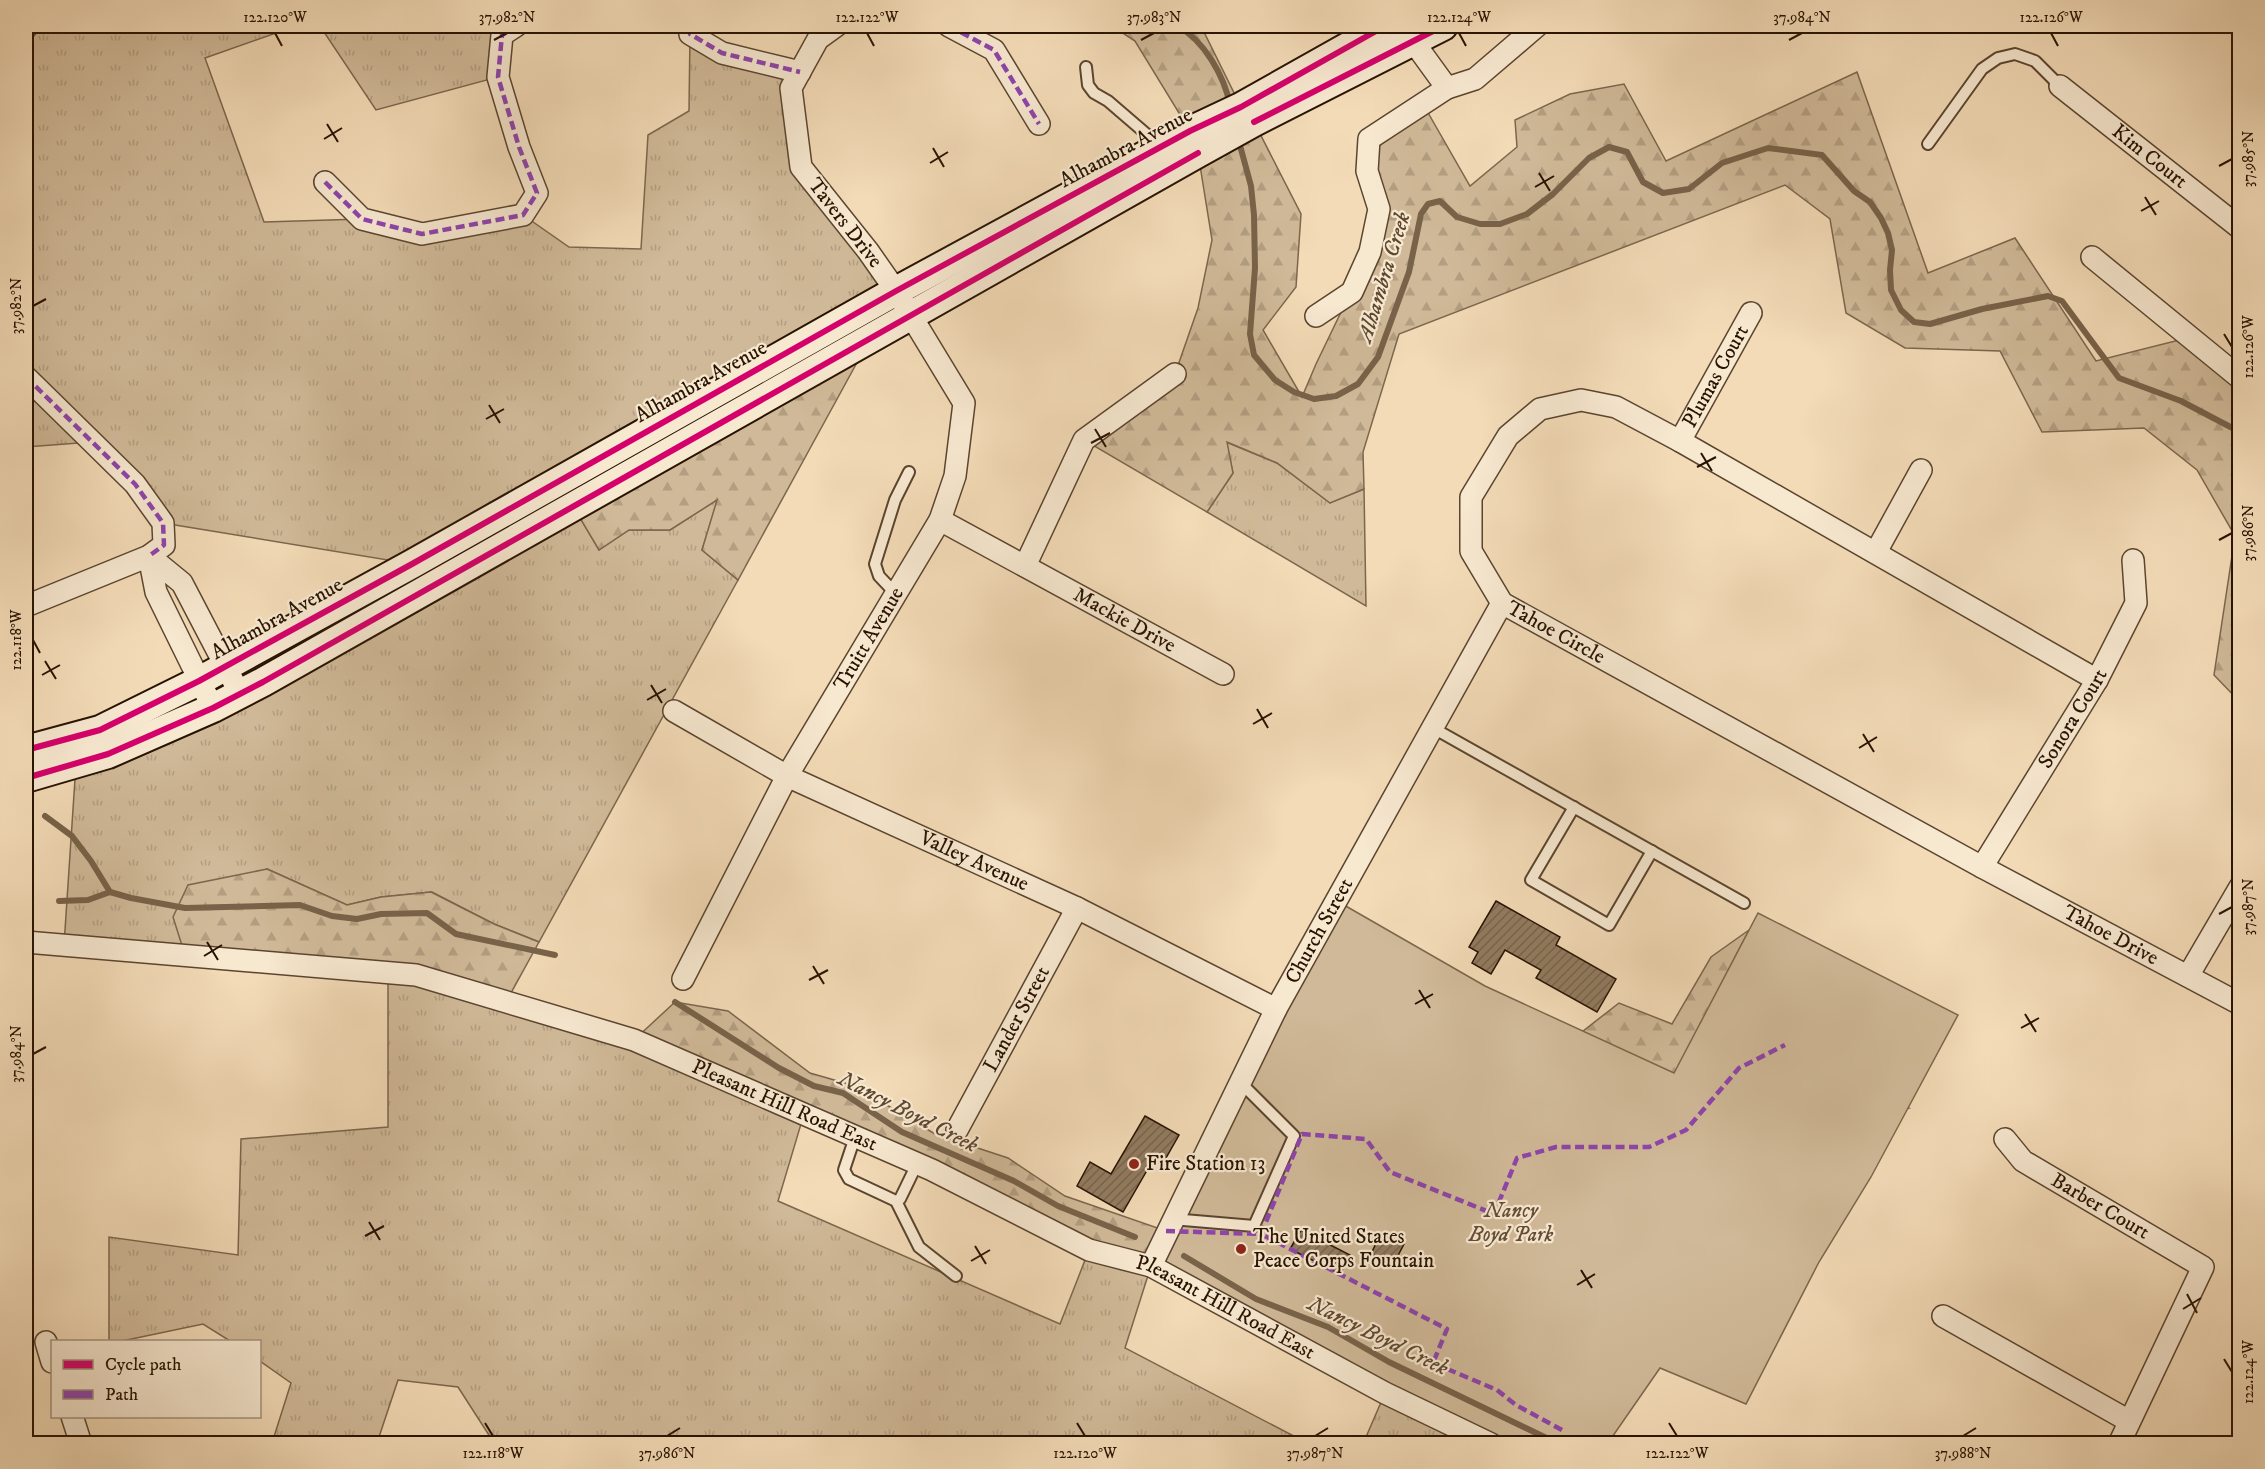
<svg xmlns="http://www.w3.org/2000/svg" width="2265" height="1469" viewBox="0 0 2265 1469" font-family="'IM FELL DW Pica',serif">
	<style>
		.grass { fill: url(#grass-tufts); stroke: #7c664d; stroke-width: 1.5 }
		.forest { fill: url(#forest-firs); stroke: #7c664d; stroke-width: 1.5 }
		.park { fill: #d0b998; stroke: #7c664d; stroke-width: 1.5 }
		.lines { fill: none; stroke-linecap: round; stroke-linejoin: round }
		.stream { stroke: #786249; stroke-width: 6 }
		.building { fill: url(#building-hatch); stroke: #281302; stroke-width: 1.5 }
		.service-casing { stroke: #5b452f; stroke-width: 14 }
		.minor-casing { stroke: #5b452f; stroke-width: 24 }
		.secondary-casing { stroke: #281302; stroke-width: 32 }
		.service { stroke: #f7e8d0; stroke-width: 10 }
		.minor { stroke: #f7e8d0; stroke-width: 21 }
		.secondary { stroke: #f7e8d0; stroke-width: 28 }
		.quiet { stroke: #8e44ad; stroke-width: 4.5; stroke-dasharray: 9 4.5; stroke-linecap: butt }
		.cycleway-casing { stroke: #f7e8d0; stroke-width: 10 }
		.cycleway { stroke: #d6006c; stroke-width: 6 }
		.ticks { fill: none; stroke: #281302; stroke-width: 2 }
		.poi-dot { fill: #8f2418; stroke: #f7e8d0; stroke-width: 2 }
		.labels { text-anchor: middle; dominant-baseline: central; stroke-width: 4.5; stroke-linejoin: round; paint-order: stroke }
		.street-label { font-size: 21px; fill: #281302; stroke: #f7e8d0 }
		.poi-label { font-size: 21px; fill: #281302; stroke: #f7e8d0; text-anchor: start }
		.park-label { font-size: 21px; font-style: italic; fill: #634d36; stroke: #f7e8d0 }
		.water-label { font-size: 22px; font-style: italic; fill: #5e4832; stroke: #f7e8d0 }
		.neatline { fill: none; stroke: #281302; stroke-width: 2 }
		.ticks-label { font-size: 15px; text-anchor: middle; fill: #281302 }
	</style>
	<defs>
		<pattern id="grass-tufts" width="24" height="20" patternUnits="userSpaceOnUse" patternTransform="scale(1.5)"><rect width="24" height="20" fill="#d0b998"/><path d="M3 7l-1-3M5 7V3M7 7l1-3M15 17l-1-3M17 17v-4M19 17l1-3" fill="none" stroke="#b39e81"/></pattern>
		<pattern id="forest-firs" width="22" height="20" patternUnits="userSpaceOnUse" patternTransform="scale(1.5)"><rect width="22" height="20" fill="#d0b998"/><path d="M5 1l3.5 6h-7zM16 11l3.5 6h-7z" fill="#b39e81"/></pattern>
		<pattern id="building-hatch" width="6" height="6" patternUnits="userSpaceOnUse" patternTransform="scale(1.5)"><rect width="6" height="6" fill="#927b60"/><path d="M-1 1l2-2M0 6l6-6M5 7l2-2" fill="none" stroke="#77644d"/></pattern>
	</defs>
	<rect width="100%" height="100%" fill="#f3dbb7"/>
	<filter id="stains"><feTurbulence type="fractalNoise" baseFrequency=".00333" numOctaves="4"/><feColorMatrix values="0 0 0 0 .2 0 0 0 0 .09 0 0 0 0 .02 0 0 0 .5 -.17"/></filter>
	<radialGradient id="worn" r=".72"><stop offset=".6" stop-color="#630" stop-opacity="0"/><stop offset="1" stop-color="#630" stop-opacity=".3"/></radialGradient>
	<g class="grass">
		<path d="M 27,26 L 296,26 L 205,58 L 264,222 L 362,219 L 422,234 L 523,215 L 569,247 L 641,249 L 648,135 L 689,111 L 690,34 L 800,72 L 801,167 L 896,291 L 412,564 L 163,523 L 92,442 L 26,447 Z"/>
		<path d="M 320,26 L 516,26 L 498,77 L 376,110 Z"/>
		<path d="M 1226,442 L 1277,463 L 1330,503 L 1364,489 L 1366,606 L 1207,512 L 1233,473 Z"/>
		<path d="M 718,499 L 702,550 L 738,580 L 539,942 L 494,924 L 432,892 L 381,897 L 347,905 L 267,869 L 185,955 L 64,945 L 76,764 L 573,506 L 599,550 L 629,530 L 670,530 Z"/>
		<path d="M 388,973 L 634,1040 L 804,1114 L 778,1201 L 1060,1324 L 1089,1250 L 1151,1266 L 1125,1348 L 1307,1443 L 494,1443 L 458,1387 L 398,1380 L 377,1443 L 272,1443 L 291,1383 L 260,1361 L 260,1342 L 230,1341 L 203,1324 L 122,1341 L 109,1341 L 109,1237 L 238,1255 L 241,1139 L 388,1127 Z"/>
		<path d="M 1385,1393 L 1488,1444 L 1363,1444 Z"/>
	</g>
	<g class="forest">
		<path d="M 1112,26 L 1201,26 L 1241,107 L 1190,131 L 1135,41 Z"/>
		<path d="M 1857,72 L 1928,273 L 2015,238 L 2096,361 L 2191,337 L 2239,378 L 2239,701 L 2214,675 L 2235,536 L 2197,470 L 2144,428 L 2042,432 L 2000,351 L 1905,348 L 1846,313 L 1830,219 L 1785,185 L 1399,334 L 1363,452 L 1364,489 L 1330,503 L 1277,463 L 1227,442 L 1233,473 L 1207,512 L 1084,440 L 1175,374 L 1198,308 L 1212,240 L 1198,153 L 1254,122 L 1301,214 L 1296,287 L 1263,330 L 1302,397 L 1316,364 L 1370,252 L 1369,139 L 1423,104 L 1470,186 L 1517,147 L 1515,120 L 1570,94 L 1624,84 L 1666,161 Z"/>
		<path d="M 871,337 L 738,580 L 702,550 L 717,500 L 670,530 L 629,530 L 599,550 L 573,506 Z"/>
		<path d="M 267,869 L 347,905 L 381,897 L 431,892 L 494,924 L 539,942 L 506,1002 L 416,975 L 185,955 L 173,917 L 188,885 Z"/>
		<path d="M 1749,930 L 1710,1006 L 1909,1108 L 1217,1302 L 634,1040 L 675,1002 L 728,1011 L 810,1073 L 855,1086 L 935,1134 L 1008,1158 L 1065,1196 L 1166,1231 L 1583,1031 L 1619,1003 L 1672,1024 L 1711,957 Z"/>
	</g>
	<path class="park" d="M 1337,901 L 1485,986 L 1674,1073 L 1758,913 L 1958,1015 L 1871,1177 L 1819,1262 L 1746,1404 L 1660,1368 L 1608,1443 L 1482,1443 L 1151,1266 Z"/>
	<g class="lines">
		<g class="stream">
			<path d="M 1178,26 C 1204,41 1224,75 1230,105"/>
			<path d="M 1238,138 L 1251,186 L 1254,215 L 1255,268 L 1250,334 L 1254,355 L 1275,380 L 1294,392 L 1314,399 L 1336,396 L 1358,384 L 1378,357 L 1409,272 L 1421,214 L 1428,204 L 1440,201 L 1457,217 L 1480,224 L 1500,224 L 1527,214 L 1553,194 L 1589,158 L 1609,147 L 1627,152 L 1643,182 L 1663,193 L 1689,189 L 1722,163 L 1768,148 L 1822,155 L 1854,191 L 1870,202 L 1881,218 L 1888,233 L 1892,250 L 1890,270 L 1891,290 L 1901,310 L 1914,322 L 1930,324 L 1982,309 L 2048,296 L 2062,301 L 2119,378 L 2181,401 L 2240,432"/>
			<path d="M 45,816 L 72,836 L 91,861 L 110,892"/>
			<path d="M 59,901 L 88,900 L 110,892 L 131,898 L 185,908 L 300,905 L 332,916 L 357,919 L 381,914 L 427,913 L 456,934 L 555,955"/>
			<path d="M 675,1002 L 779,1068 L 814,1086 L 843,1093 L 902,1132 L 1014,1181 L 1058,1206 L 1135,1237"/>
			<path d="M 1184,1256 L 1256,1299 L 1328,1327 L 1389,1362 L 1559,1444"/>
		</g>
	</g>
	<g class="building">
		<path d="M 1496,901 L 1560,937 L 1556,945 L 1616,979 L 1597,1012 L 1536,978 L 1541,970 L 1505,950 L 1491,974 L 1472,963 L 1478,952 L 1469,947 Z"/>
		<path d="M 1145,1116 L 1179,1135 L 1162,1165 L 1153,1160 L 1123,1212 L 1077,1186 L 1090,1162 L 1111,1174 Z"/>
		<path d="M 1301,1230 L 1350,1255 L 1340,1274 L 1290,1249 Z"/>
		<path d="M 1381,1233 L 1404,1244 L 1393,1265 L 1371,1254 Z"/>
	</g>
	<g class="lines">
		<defs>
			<g id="service">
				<path d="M 1086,67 L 1088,85 L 1094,93 L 1108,101 L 1151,138 L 1157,148"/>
				<path d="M 1928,144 L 1982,69 L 1998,58 L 2015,54 L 2035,61 L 2060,86"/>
				<path d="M 896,594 L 879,576 L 875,564 L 895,500 L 909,472"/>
				<path d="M 1433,728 L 1744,903"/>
				<path d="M 1574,807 L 1531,880 L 1609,925 L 1652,851"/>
				<path d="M 855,1137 L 844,1170 L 849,1179 L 896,1201 L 900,1199 L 917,1164"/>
				<path d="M 896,1201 L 919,1247 L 956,1276"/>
				<path d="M 1172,1219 L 1254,1226 L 1294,1136 L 1240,1082"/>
			</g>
			<g id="minor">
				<path d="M 690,26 L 690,34 L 722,53 L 800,72"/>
				<path d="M 949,26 L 994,50 L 1039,124"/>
				<path d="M 1402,26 L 1447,88 L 1475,79 L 1537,26"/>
				<path d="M 26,28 L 27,26"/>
				<path id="s1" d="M 2060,86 L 2240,228"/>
				<path d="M 325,182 L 362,219 L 422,234 L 523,215 L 537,193 L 519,147 L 498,77 L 502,35 L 516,26"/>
				<path d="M 2092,257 L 2240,378"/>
				<path d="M 1316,316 L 1352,292 L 1370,252 L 1379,209 L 1367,171 L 1369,139 L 1447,88"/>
				<path d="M 26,377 L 135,484 L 163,523 L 164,545 L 149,556 L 26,606"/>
				<path id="s2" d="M 1680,441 L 1751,313"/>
				<path id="s3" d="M 940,520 L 1223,674"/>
				<path d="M 1876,552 L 1921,470"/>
				<path d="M 1025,566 L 1084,440 L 1175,374"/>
				<path id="s4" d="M 2097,680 L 1680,441 L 1616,407 L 1581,400 L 1540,409 L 1508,436 L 1471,497 L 1471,551 L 1502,603 L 1982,867 L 2240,1004"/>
				<path d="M 213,708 L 156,592 L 149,556 L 182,583 L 240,694"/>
				<path id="s5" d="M 674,711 L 787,776 L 1077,908 L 1276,1009"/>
				<path id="s6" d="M 1982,867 L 2097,680 L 2136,603 L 2133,560"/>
				<path id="s7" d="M 26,942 L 416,975 L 634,1040 L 932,1170 L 1089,1250 L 1151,1266 L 1385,1393 L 1491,1444"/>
				<path d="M 2188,976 L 2240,887"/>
				<path id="s8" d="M 683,979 L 787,776 L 940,520 L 955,476 L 964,403 L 896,291 L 868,251 L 801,167 L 791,88 L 818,39 L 836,26"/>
				<path id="s9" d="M 957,1130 L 1077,908"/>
				<path id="s10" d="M 2005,1139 L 2023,1161 L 2203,1267 L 2119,1444"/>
				<path id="s11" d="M 1151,1266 L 1276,1009 L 1502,603"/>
				<path d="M 1943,1316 L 2129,1421"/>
				<path d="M 46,1342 L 52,1362"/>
				<path d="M 72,1416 L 81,1444"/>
			</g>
			<g id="secondary">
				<path d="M 26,750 L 100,730 L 199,681 L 412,564 L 896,291 L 1190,131 L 1241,107 L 1385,26"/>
				<path d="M 26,778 L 108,754 L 213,708 L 263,682 L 1198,153 L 1254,122 L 1443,26"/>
			</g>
		</defs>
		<use href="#service" class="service-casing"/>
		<use href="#minor" class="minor-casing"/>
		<use href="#secondary" class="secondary-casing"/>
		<use href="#service" class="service"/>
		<use href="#minor" class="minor"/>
		<use href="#secondary" class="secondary"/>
		<g class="quiet">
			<path d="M 690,26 L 690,34 L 722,53 L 800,72"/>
			<path d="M 949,26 L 994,50 L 1039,124"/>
			<path d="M 26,28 L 27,26"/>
			<path d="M 325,182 L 362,219 L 422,234 L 523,215 L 537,193 L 519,147 L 498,77 L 502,35 L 516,26"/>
			<path d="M 26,377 L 135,484 L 163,523 L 164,545 L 149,556"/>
			<path d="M 1166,1231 L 1261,1234"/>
			<path d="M 1562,1430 L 1516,1405 L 1497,1390 L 1433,1363 L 1447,1329 L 1261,1234 L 1302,1134 L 1366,1139 L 1390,1172 L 1494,1214 L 1517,1158 L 1556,1147 L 1649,1147 L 1686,1130 L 1739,1068 L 1785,1045"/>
		</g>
		<defs>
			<g id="cycleway">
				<path d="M 1254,122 L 1443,26"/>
				<path d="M 26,750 L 100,730 L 199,681 L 412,564 L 896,291 L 1190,131 L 1241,107 L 1385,26"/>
				<path d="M 26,778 L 108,754 L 213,708 L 263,682 L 1198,153"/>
			</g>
		</defs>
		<use href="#cycleway" class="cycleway-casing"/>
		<use href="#cycleway" class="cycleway"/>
	</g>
	<path class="ticks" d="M 275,33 L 282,46M 867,33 L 874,46M 1459,33 L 1466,46M 2051,33 L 2058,46M 494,40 L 507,33M 1141,40 L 1154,33M 1789,40 L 1802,33M 327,124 L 338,142M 324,139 L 342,128M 933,148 L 944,167M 930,163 L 948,152M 2219,166 L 2232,159M 1539,173 L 1550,191M 1535,187 L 1554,176M 2145,197 L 2156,215M 2141,211 L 2159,201M 33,306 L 46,299M 2224,334 L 2232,347M 489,405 L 500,423M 486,419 L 504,409M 1095,429 L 1106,447M 1091,443 L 1110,433M 1701,453 L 1712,471M 1697,467 L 1716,457M 2219,540 L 2232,533M 33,640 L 40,653M 45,661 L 56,679M 42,675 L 60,665M 651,685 L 662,703M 647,700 L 666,689M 1257,709 L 1268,728M 1253,724 L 1272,713M 1863,734 L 1874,752M 1859,748 L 1877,737M 2219,914 L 2232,907M 207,942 L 218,960M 204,956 L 222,945M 813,966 L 824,984M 809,980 L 828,970M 1419,990 L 1430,1008M 1415,1004 L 1433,994M 2025,1014 L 2036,1032M 2021,1028 L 2039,1018M 33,1054 L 46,1047M 369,1222 L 380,1240M 365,1236 L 384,1226M 975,1246 L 986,1264M 971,1261 L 990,1250M 1581,1270 L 1592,1288M 1577,1285 L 1595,1274M 2187,1294 L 2197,1313M 2183,1309 L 2201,1298M 2224,1359 L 2232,1372M 485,1423 L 493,1436M 1077,1423 L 1085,1436M 1669,1423 L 1677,1436M 667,1436 L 680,1428M 1315,1436 L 1328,1428M 1963,1436 L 1976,1428"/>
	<g class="poi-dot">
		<circle cx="1134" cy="1164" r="6"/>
		<circle cx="1241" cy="1249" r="6"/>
	</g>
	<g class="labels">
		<g class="street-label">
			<text transform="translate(1126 148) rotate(-28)">Alhambra Avenue</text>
			<text stroke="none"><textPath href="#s1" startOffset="114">Kim Court</textPath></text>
			<text transform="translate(845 223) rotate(52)">Tavers Drive</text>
			<text stroke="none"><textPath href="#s2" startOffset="74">Plumas Court</textPath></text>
			<text transform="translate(701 382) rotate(-29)">Alhambra Avenue</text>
			<text transform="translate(277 619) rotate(-29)">Alhambra Avenue</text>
			<text stroke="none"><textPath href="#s3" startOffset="210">Mackie Drive</textPath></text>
			<text stroke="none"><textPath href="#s4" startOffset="920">Tahoe Circle</textPath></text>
			<text stroke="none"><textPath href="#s8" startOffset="388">Truitt Avenue</textPath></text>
			<text stroke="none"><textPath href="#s6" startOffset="174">Sonora Court</textPath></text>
			<text stroke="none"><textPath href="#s5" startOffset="336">Valley Avenue</textPath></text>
			<text stroke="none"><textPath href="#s11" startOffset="375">Church Street</textPath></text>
			<text stroke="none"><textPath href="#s4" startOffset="1552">Tahoe Drive</textPath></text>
			<text stroke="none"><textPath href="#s9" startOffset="126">Lander Street</textPath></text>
			<text stroke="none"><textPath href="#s7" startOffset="783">Pleasant Hill Road East</textPath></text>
			<text stroke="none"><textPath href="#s10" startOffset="118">Barber Court</textPath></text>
			<text stroke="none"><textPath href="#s7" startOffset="1269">Pleasant Hill Road East</textPath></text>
		</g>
		<g class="poi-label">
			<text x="1146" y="1164">Fire Station 13</text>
			<text x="1253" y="1237">The United States<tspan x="1253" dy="24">Peace Corps Fountain</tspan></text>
		</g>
		<g class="park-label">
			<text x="1511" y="1211">Nancy<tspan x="1511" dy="24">Boyd Park</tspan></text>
		</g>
		<g class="water-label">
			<text transform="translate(1384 277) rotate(-73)">Alhambra Creek</text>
			<text transform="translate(908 1112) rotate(27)">Nancy Boyd Creek</text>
			<text transform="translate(1378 1336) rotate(26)">Nancy Boyd Creek</text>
		</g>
	</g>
	<rect width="2265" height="1469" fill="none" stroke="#f3dbb7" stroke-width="66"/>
	<rect x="51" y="1340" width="210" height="78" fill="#f7e8d0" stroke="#a4937e" stroke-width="1.5"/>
	<rect x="63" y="1360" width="30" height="9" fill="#d6006c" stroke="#a4937e" stroke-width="1.5"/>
	<text x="105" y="1370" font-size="18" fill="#281302">Cycle path</text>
	<rect x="63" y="1390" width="30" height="9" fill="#8e44ad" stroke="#a4937e" stroke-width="1.5"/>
	<text x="105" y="1400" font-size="18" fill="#281302">Path</text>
	<rect x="33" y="33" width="2199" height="1403" class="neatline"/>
	<g class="ticks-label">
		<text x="275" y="22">122.120°W</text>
		<text x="507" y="22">37.982°N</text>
		<text x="867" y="22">122.122°W</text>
		<text x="1154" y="22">37.983°N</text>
		<text x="1459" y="22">122.124°W</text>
		<text x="1802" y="22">37.984°N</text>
		<text x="2051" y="22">122.126°W</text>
		<text transform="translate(2248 159) rotate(-90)" y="5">37.985°N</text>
		<text transform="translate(16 306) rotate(-90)" y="5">37.982°N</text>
		<text transform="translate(2248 347) rotate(-90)" y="5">122.126°W</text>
		<text transform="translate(2248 533) rotate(-90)" y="5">37.986°N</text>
		<text transform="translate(16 640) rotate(-90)" y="5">122.118°W</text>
		<text transform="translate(2248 907) rotate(-90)" y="5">37.987°N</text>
		<text transform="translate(16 1054) rotate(-90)" y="5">37.984°N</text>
		<text transform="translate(2248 1372) rotate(-90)" y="5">122.124°W</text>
		<text x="493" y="1458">122.118°W</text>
		<text x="667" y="1458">37.986°N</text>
		<text x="1085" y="1458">122.120°W</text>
		<text x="1315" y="1458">37.987°N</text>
		<text x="1677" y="1458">122.122°W</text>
		<text x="1963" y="1458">37.988°N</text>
	</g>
	<rect width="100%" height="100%" filter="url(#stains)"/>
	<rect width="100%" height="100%" fill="url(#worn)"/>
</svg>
